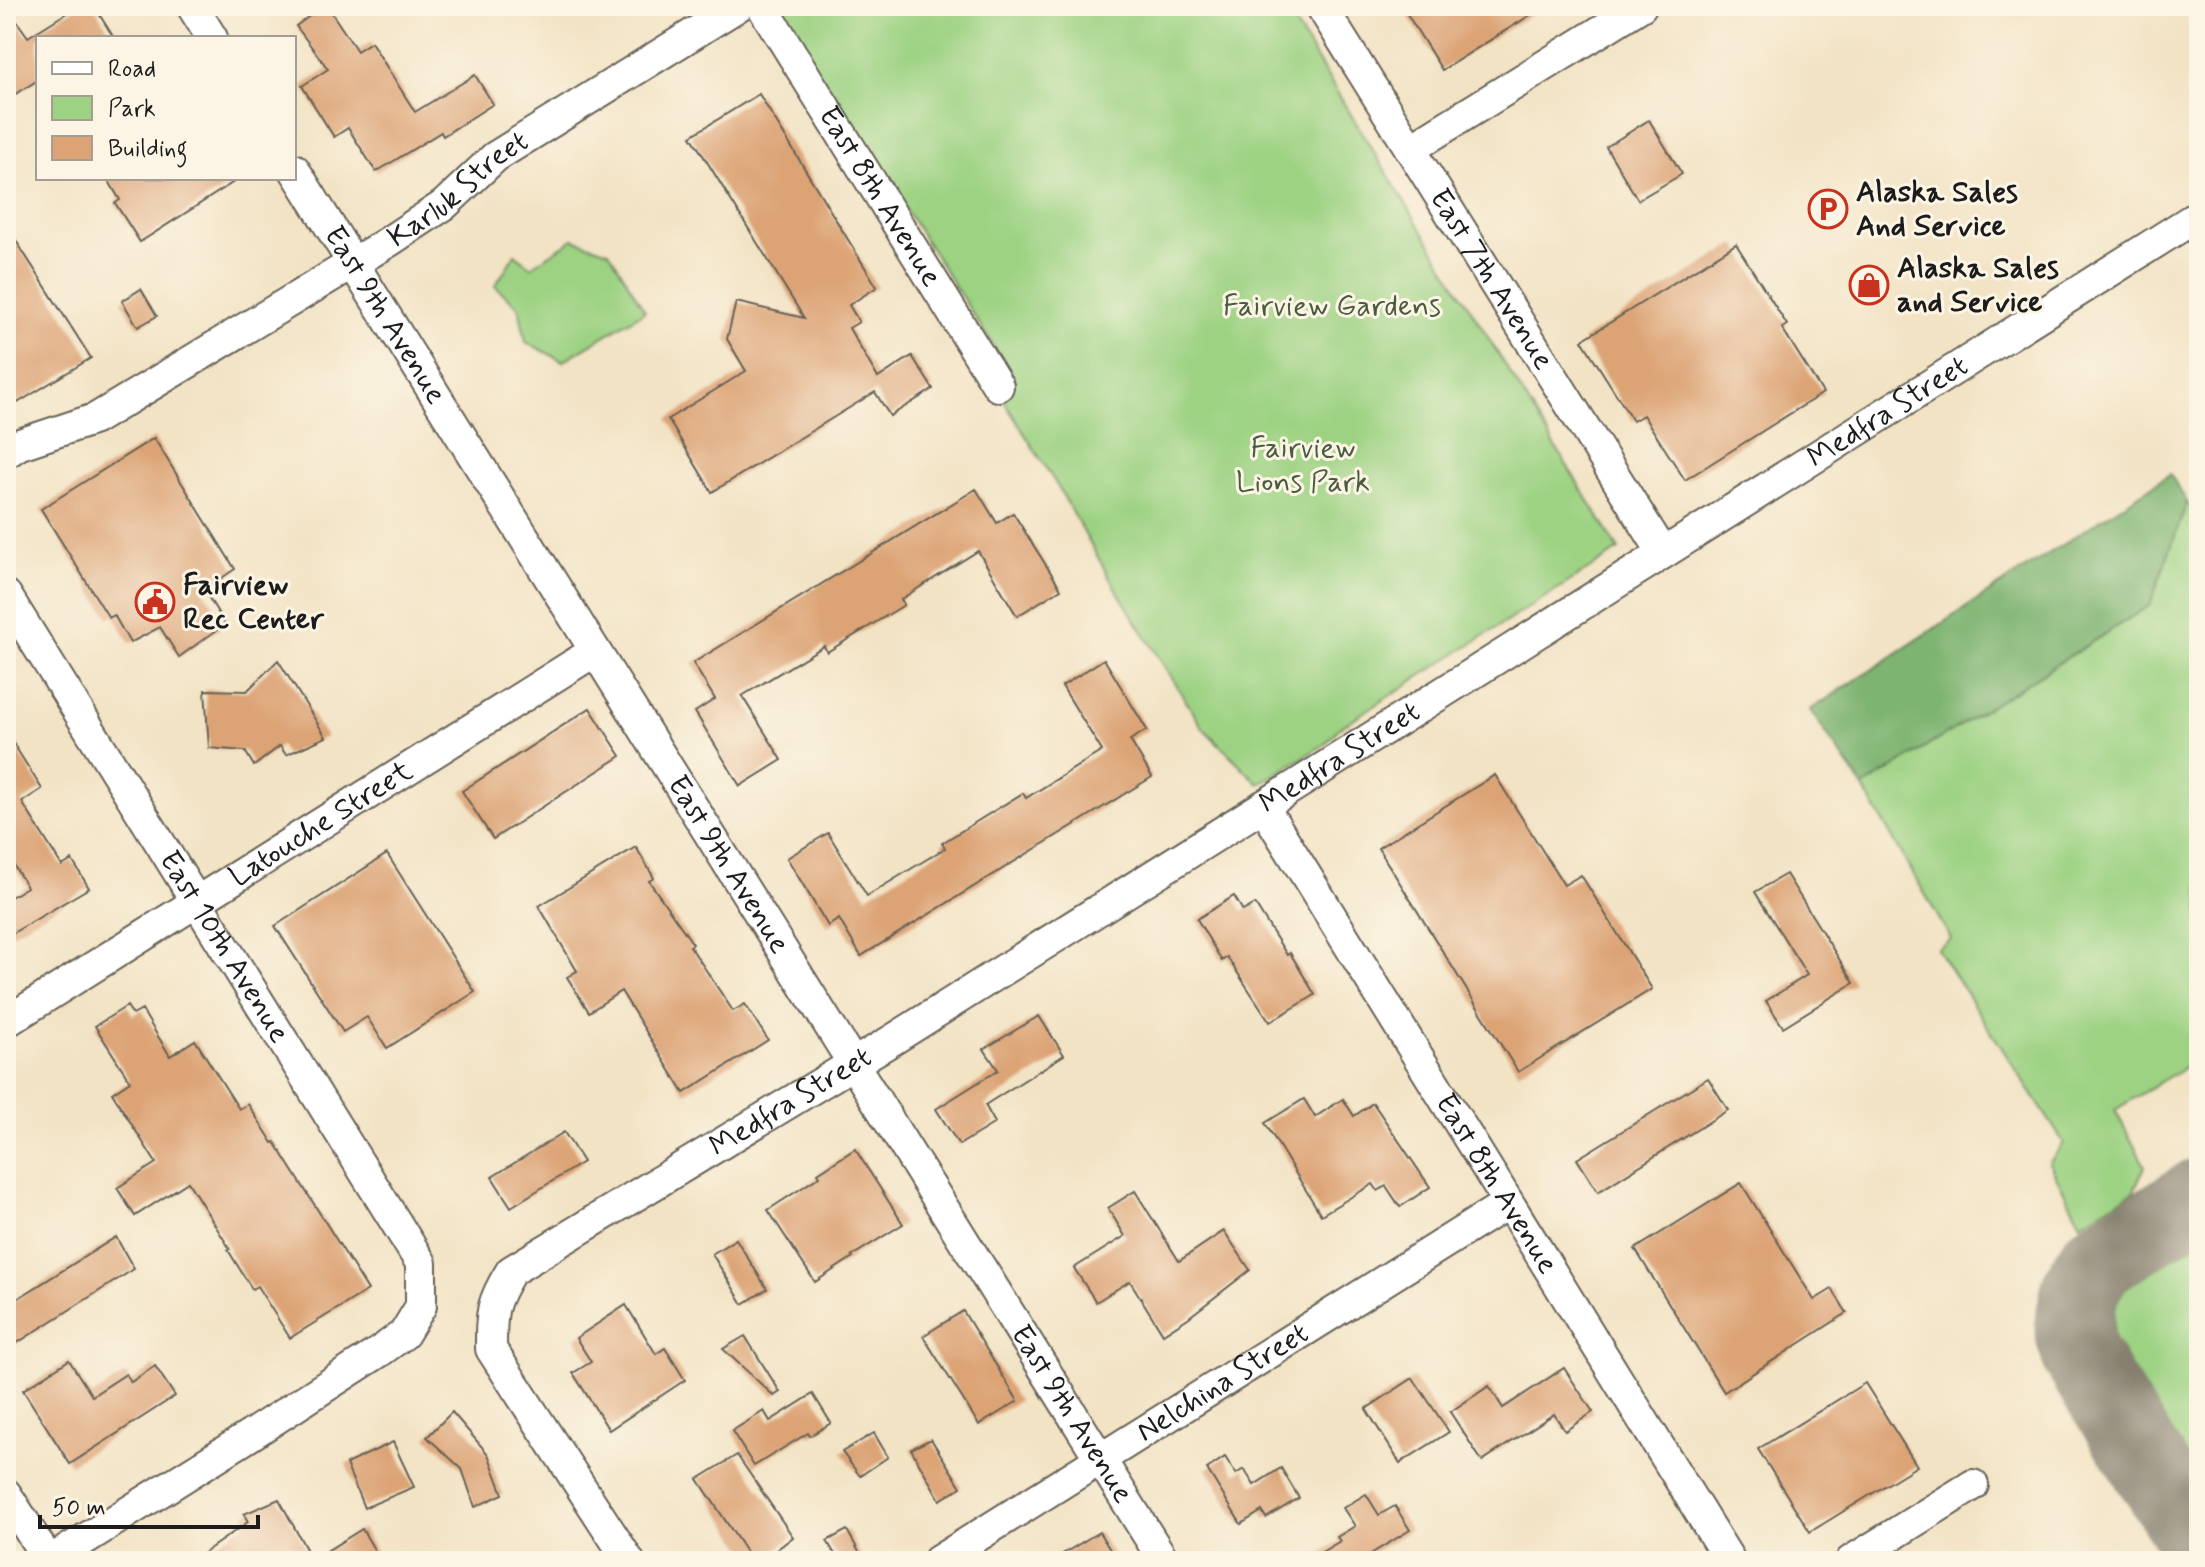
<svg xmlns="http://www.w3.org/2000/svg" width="2205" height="1567" viewBox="0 0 2205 1567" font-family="Mynerve,sans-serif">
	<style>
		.green { fill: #9dd283; stroke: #5c7750; stroke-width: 2 }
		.forest { fill: #7eb471; stroke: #4d6846; stroke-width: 2 }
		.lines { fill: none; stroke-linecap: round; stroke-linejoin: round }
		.taxiway { stroke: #878070; stroke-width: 78 }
		.building { fill: #dca374 }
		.street-casing { stroke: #676257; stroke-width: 34 }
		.street { stroke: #fff; stroke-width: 30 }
		.labels { text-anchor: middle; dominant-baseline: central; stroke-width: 6; stroke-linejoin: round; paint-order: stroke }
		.street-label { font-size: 30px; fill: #1c1c1c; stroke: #fcf5e5 }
		.poi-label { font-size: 30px; font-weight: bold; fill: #1c1c1c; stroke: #fcf5e5; text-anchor: start }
		.park-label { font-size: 30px; fill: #495c40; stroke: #fcf5e5 }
	</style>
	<rect width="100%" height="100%" fill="#fcf5e5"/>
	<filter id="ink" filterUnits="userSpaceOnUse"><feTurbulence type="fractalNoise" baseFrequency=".0125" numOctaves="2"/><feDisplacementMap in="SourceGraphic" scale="16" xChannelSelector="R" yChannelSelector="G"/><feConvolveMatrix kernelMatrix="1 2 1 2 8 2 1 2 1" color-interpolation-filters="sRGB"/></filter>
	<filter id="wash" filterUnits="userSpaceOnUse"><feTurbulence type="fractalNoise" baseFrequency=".006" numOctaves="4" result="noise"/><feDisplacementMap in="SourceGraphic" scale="32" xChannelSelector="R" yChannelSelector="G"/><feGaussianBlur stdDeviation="1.8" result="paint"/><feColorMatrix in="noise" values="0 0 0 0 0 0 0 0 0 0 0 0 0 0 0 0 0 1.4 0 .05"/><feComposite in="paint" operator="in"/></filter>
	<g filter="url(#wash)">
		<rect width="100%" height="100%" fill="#f2e3c5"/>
		<g class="green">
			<path d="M 778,6 L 1284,6 L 1619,550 L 1339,728 L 1325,744 L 1259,784 L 1203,728 L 1113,584 L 1061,492 L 1004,401 L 1009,370 L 775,8 Z"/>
			<path d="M 573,239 L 609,251 L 645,311 L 563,361 L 526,342 L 519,307 L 495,286 L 515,254 L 531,267 Z"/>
			<path d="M 2187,502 L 2199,521 L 2199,1058 L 2115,1110 L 2145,1166 L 2134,1191 L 2081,1223 L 2049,1163 L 2064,1143 L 1937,949 L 1951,939 L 1863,787 L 2150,605 Z"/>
			<path d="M 2182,1245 L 2199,1246 L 2199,1482 L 2118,1358 C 2101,1288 2133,1281 2182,1245 Z"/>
		</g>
		<path class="forest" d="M 2170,474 L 2187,502 L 2150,605 L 1863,787 L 1810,710 Z"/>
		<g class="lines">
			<path class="taxiway" d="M 2199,1197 L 2096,1262 L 2080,1289 L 2074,1320 L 2075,1338 L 2081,1356 L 2098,1386 L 2199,1544"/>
		</g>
		<g id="blocks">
			<g class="building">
				<path d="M 6,6 L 28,37 L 78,6 L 94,6 L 114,38 L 38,38 L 38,80 L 6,100 Z"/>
				<path d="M 323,6 L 327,6 L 357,51 L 371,42 L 415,112 L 475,75 L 493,104 L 443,136 L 441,132 L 376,172 L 348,128 L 334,137 L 302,86 L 328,69 L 296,26 Z"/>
				<path d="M 1402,6 L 1545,6 L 1442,70 Z"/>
				<path d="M 759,94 L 877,287 L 849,305 L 859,322 L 849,328 L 878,378 L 912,356 L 933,389 L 890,416 L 875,392 L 712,492 L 668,419 L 746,371 L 727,339 L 736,302 L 804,318 L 691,136 Z"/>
				<path d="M 1649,120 L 1682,174 L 1638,200 L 1606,147 Z"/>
				<path d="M 107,178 L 240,178 L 140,242 L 115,203 L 120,200 Z"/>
				<path d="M 6,225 L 91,358 L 6,410 Z"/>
				<path d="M 1736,244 L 1787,325 L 1782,328 L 1823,393 L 1685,480 L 1643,415 L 1633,421 L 1582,340 Z"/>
				<path d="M 141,289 L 157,316 L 138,327 L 122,301 Z"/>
				<path d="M 154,438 L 235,569 L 204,590 L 225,624 L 179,657 L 160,627 L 130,643 L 114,615 L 109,618 L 41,509 Z"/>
				<path d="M 976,489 L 997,523 L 1013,513 L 1061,589 L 1017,616 L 978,551 L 901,599 L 904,605 L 827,652 L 824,646 L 742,696 L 782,760 L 740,786 L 695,712 L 715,699 L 693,663 Z"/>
				<path d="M 1104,659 L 1147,730 L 1130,740 L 1152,777 L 861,956 L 839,919 L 828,926 L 787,858 L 828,833 L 867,896 L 945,848 L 942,843 L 1023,793 L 1026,798 L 1102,751 L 1062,686 Z"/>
				<path d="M 278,660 L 326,737 L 286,755 L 280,746 L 254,766 L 245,751 L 209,748 L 205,690 L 247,691 Z"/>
				<path d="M 590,708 L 621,756 L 493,839 L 462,791 Z"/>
				<path d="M 6,732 L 42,789 L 22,802 L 62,866 L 72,860 L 89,888 L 6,937 L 6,900 L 27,887 L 6,853 Z"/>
				<path d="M 1495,775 L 1564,885 L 1581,875 L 1652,989 L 1518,1072 L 1378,848 Z"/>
				<path d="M 636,847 L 654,878 L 649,881 L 693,944 L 690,946 L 733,1011 L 745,1004 L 768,1040 L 684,1093 L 621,991 L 589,1012 L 567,977 L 577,971 L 539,906 Z"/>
				<path d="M 387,854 L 475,992 L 387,1048 L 367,1017 L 343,1032 L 275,926 Z"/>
				<path d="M 1786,874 L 1854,983 L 1783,1027 L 1766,1001 L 1807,975 L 1755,892 Z"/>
				<path d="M 1234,896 L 1243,911 L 1255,904 L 1287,955 L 1290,953 L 1315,995 L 1270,1022 L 1227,957 L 1222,961 L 1197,919 Z"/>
				<path d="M 127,1006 L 133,1015 L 142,1010 L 170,1056 L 195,1040 L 239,1109 L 248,1104 L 273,1143 L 275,1142 L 368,1290 L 290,1338 L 257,1286 L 252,1289 L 228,1250 L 230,1249 L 188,1182 L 135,1216 L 117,1188 L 156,1163 L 112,1093 L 130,1081 L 95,1026 Z"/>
				<path d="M 1039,1016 L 1064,1055 L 985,1105 L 995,1123 L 959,1145 L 936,1109 L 998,1070 L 984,1049 Z"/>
				<path d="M 1708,1078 L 1728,1110 L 1598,1192 L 1577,1159 Z"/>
				<path d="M 1304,1099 L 1315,1117 L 1343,1099 L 1354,1116 L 1373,1103 L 1430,1187 L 1400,1207 L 1386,1186 L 1378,1191 L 1373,1184 L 1321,1215 L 1265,1123 Z"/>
				<path d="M 564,1132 L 583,1162 L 511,1207 L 492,1177 Z"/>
				<path d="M 855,1149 L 903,1224 L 852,1256 L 853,1257 L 815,1282 L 768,1210 L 820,1176 L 818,1173 Z"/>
				<path d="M 1741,1183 L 1814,1300 L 1832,1289 L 1847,1313 L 1724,1392 L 1635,1249 Z"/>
				<path d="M 1135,1191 L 1179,1261 L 1224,1231 L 1250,1270 L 1188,1318 L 1163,1334 L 1130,1281 L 1096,1302 L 1074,1268 L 1125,1236 L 1108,1208 Z"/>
				<path d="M 116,1237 L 134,1269 L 6,1350 L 6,1306 Z"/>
				<path d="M 736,1239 L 767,1289 L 743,1304 L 712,1254 Z"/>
				<path d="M 626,1305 L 656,1354 L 665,1348 L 685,1380 L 609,1430 L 573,1373 L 591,1362 L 576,1338 Z"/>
				<path d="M 963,1311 L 1018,1401 L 979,1425 L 923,1336 Z"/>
				<path d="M 745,1336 L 780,1392 L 774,1396 L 723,1349 Z"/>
				<path d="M 69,1360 L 92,1396 L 126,1374 L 131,1382 L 155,1366 L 175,1396 L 70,1464 L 23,1390 Z"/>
				<path d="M 1564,1368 L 1593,1412 L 1565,1431 L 1554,1414 L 1482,1461 L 1450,1412 L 1489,1386 L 1503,1408 Z"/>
				<path d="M 1413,1378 L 1449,1432 L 1400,1463 L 1366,1409 Z"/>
				<path d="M 1865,1383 L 1917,1466 L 1810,1532 L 1758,1449 Z"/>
				<path d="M 813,1394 L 831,1423 L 810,1436 L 808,1433 L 754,1466 L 732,1431 L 764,1411 L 770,1421 Z"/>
				<path d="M 452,1412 L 488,1454 L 503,1494 L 475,1507 L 462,1469 L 427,1437 Z"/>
				<path d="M 874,1433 L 888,1457 L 860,1476 L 842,1452 Z"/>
				<path d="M 931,1439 L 961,1487 L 940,1500 L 911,1449 Z"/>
				<path d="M 393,1442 L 414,1487 L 364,1508 L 346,1464 Z"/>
				<path d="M 737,1455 L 793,1537 L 762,1561 L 752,1561 L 698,1479 Z"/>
				<path d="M 1225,1457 L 1236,1474 L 1244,1469 L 1254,1485 L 1281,1468 L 1299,1498 L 1266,1518 L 1262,1511 L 1241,1524 L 1207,1469 Z"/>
				<path d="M 1366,1494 L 1379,1515 L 1395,1506 L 1410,1530 L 1359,1561 L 1307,1561 L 1340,1541 L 1337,1537 L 1355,1526 L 1343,1508 Z"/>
				<path d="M 279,1499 L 312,1560 L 362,1529 L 381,1561 L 192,1561 L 248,1522 L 244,1514 Z"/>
				<path d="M 847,1530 L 864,1561 L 839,1561 L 827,1541 Z"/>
				<path d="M 1099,1532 L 1117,1561 L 1051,1561 Z"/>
			</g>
		</g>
	</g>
	<g filter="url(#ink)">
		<use href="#blocks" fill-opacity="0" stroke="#676257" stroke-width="2"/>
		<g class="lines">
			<defs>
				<g id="street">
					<path d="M 192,6 L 212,38"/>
					<path id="s1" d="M 762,6 L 998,386"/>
					<path id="s2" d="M 1321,6 L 1663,553"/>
					<path d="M 1410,149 L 1641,6"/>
					<path id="s3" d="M 294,169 L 1164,1561"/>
					<path id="s4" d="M 6,453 L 20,444 L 95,419 L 388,242 L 444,205 L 495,157 L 738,6"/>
					<path id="s5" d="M 6,595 L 421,1263 L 421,1306 L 404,1334 L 379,1352 L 246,1438 L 50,1561"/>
					<path id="s6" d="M 1263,806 L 1730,1561"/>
					<path id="s7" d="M 6,1022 L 595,651"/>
					<path d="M 6,1494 L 49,1561"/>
					<path id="s8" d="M 629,1561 L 491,1349 C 491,1312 491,1303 511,1271 L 894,1039 L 2199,215"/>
					<path id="s9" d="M 938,1561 L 1508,1203"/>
					<path d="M 1851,1561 L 1973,1485"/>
				</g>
			</defs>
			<use href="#street" class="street-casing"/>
			<use href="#street" class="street"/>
		</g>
	</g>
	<defs>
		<symbol id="parking-ring" viewBox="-11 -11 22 22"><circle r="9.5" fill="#fcf5e5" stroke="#c8321e" stroke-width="1.5"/><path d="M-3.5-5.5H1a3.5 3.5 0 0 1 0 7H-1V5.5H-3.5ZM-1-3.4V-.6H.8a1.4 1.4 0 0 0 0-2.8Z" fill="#c8321e"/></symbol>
		<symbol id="shop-ring" viewBox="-11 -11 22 22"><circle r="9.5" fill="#fcf5e5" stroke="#c8321e" stroke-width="1.5"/><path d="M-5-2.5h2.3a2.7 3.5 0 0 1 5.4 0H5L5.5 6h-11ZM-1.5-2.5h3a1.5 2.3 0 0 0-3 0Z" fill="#c8321e"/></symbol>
		<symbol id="civic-ring" viewBox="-11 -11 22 22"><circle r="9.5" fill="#fcf5e5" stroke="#c8321e" stroke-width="1.5"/><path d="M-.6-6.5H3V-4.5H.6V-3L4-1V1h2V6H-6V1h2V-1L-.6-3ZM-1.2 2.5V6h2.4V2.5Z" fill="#c8321e"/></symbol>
	</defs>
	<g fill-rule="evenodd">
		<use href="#parking-ring" x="1806" y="187" width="44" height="44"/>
		<use href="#shop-ring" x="1847" y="263" width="44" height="44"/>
		<use href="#civic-ring" x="133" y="580" width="44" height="44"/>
	</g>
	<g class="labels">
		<g class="street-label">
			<text stroke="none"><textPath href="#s4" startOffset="526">Karluk Street</textPath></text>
			<text stroke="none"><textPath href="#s1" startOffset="224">East 8th Avenue</textPath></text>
			<text stroke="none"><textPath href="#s2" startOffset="322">East 7th Avenue</textPath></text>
			<text stroke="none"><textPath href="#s3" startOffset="172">East 9th Avenue</textPath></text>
			<text stroke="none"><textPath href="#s8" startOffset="1958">Medfra Street</textPath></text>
			<text stroke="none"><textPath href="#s8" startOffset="1310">Medfra Street</textPath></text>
			<text stroke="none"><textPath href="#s7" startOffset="372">Latouche Street</textPath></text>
			<text stroke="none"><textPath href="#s3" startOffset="820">East 9th Avenue</textPath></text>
			<text stroke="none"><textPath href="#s5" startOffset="414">East 10th Avenue</textPath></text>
			<text stroke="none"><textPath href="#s8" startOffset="662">Medfra Street</textPath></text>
			<text stroke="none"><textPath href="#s6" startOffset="444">East 8th Avenue</textPath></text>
			<text stroke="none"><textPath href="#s9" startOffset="336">Nelchina Street</textPath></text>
			<text stroke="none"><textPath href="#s3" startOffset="1468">East 9th Avenue</textPath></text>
		</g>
		<g class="poi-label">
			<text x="1856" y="192">Alaska Sales<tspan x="1856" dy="34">And Service</tspan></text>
			<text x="1897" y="268">Alaska Sales<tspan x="1897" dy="34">and Service</tspan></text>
			<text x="183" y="585">Fairview<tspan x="183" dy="34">Rec Center</tspan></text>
		</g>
		<g class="park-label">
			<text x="1332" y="306">Fairview Gardens</text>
			<text x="1303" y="448">Fairview<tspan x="1303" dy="34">Lions Park</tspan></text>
		</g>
	</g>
	<rect width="2205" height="1567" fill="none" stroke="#fcf5e5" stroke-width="32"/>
	<rect x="36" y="36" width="260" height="144" fill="#fcf5e5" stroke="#a29e95" stroke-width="2"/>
	<rect x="52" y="62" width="40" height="12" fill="#ffffff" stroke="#a29e95" stroke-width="2"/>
	<text x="108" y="76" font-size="24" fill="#1c1c1c">Road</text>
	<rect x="52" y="96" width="40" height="24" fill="#9dd283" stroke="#a29e95" stroke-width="2"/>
	<text x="108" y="116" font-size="24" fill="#1c1c1c">Park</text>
	<rect x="52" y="136" width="40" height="24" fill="#dca374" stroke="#a29e95" stroke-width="2"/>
	<text x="108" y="156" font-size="24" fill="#1c1c1c">Building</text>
	<path d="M40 1515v12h218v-12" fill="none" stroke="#1c1c1c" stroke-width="4"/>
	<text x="52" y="1515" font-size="24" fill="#1c1c1c" stroke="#fcf5e5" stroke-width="6" paint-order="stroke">50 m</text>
</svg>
